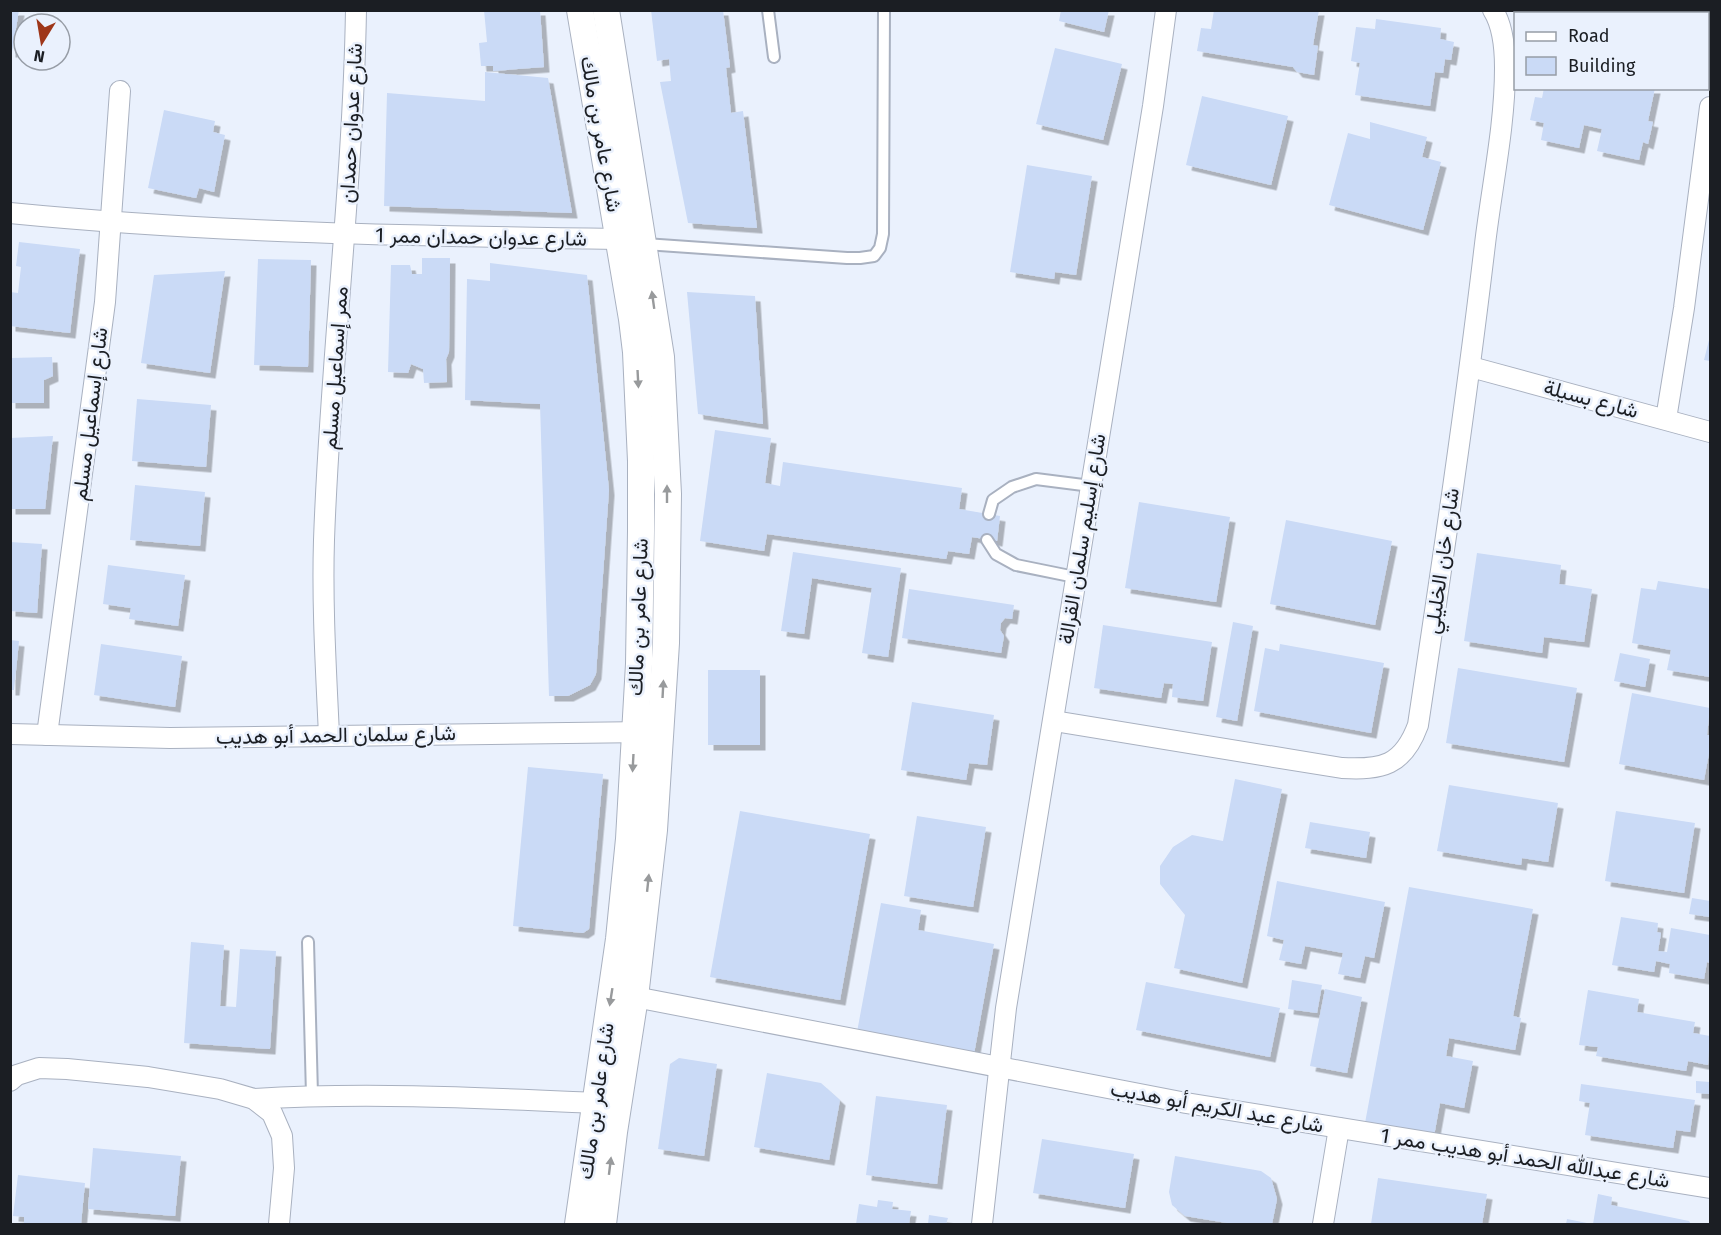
<svg xmlns="http://www.w3.org/2000/svg" width="1721" height="1235" viewBox="0 0 1721 1235" font-family="'Fira Sans',Vazirmatn,sans-serif">
	<style>
		.building { fill: #cadaf6; filter: url(#shadow) }
		.lines { fill: none; stroke-linecap: round; stroke-linejoin: round }
		.service-casing { stroke: #a9b1c0; stroke-width: 14 }
		.minor-casing { stroke: #a9b1c0; stroke-width: 22 }
		.tertiary-casing { stroke: #a9b1c0; stroke-width: 28 }
		.service { stroke: #fff; stroke-width: 10 }
		.minor { stroke: #fff; stroke-width: 20 }
		.tertiary { stroke: #fff; stroke-width: 26 }
		.oneway { fill: #989a9c }
		.labels { text-anchor: middle; dominant-baseline: central; stroke-width: 5; stroke-linejoin: round; paint-order: stroke }
		.street-label { font-size: 21px; fill: #1b1e23; stroke: #eaf1fd }
	</style>
	<defs>
		<filter id="shadow"><feDropShadow dx="5.5" dy="5.5" stdDeviation="0" flood-color="#0004"/></filter>
	</defs>
	<rect width="100%" height="100%" fill="#eaf1fd"/>
	<g class="building">
		<path d="M 10,10 L 19,10 L 12,52 L 10,52 Z"/>
		<path d="M 484,10 L 540,10 L 544,67 L 493,71 L 493,66 L 481,66 L 479,43 L 487,42 Z"/>
		<path d="M 651,10 L 723,10 L 730,67 L 726,68 L 731,113 L 743,111 L 757,228 L 688,223 L 660,82 L 671,81 L 669,59 L 657,61 Z"/>
		<path d="M 1061,10 L 1109,10 L 1104,32 L 1059,21 Z"/>
		<path d="M 1214,10 L 1319,10 L 1313,45 L 1318,46 L 1314,75 L 1297,72 L 1293,67 L 1197,51 L 1201,28 L 1211,29 Z"/>
		<path d="M 1645,10 L 1676,10 L 1675,14 L 1644,14 Z"/>
		<path d="M 1376,19 L 1441,28 L 1440,39 L 1454,42 L 1451,60 L 1445,59 L 1443,73 L 1435,72 L 1430,106 L 1355,95 L 1360,63 L 1351,61 L 1356,27 L 1375,29 Z"/>
		<path d="M 1055,48 L 1122,64 L 1103,140 L 1036,124 Z"/>
		<path d="M 485,72 L 548,78 L 572,213 L 384,206 L 387,93 L 485,101 Z"/>
		<path d="M 1544,88 L 1655,88 L 1648,121 L 1653,122 L 1648,144 L 1643,142 L 1639,160 L 1597,151 L 1602,129 L 1584,125 L 1579,148 L 1541,140 L 1544,123 L 1530,120 L 1535,97 L 1542,98 Z"/>
		<path d="M 1202,96 L 1288,116 L 1271,185 L 1186,165 Z"/>
		<path d="M 164,110 L 215,121 L 213,132 L 225,135 L 214,192 L 199,188 L 196,198 L 148,188 Z"/>
		<path d="M 1370,122 L 1427,137 L 1422,157 L 1441,162 L 1423,230 L 1329,205 L 1348,133 L 1370,139 Z"/>
		<path d="M 1027,165 L 1092,176 L 1076,275 L 1055,272 L 1054,279 L 1010,272 Z"/>
		<path d="M 19,242 L 80,249 L 70,333 L 10,326 L 10,292 L 18,293 L 21,267 L 16,266 Z"/>
		<path d="M 422,258 L 450,258 L 449,352 L 446,359 L 447,382 L 424,383 L 423,369 L 411,364 L 408,373 L 388,372 L 391,265 L 410,265 L 412,274 L 422,274 Z"/>
		<path d="M 258,259 L 311,260 L 308,367 L 254,365 Z"/>
		<path d="M 490,263 L 587,275 L 609,490 L 596,674 L 590,685 L 568,696 L 549,696 L 540,404 L 465,400 L 467,279 L 490,281 Z"/>
		<path d="M 225,271 L 210,373 L 141,363 L 154,275 Z"/>
		<path d="M 687,292 L 755,296 L 763,424 L 698,414 Z"/>
		<path d="M 1710,336 L 1710,361 L 1704,360 Z"/>
		<path d="M 52,357 L 53,376 L 44,380 L 44,403 L 10,403 L 10,358 Z"/>
		<path d="M 137,399 L 211,405 L 206,467 L 132,461 Z"/>
		<path d="M 715,430 L 771,438 L 765,483 L 780,486 L 783,462 L 962,488 L 959,509 L 1000,516 L 997,541 L 972,537 L 969,554 L 948,551 L 946,559 L 767,534 L 764,551 L 700,541 Z"/>
		<path d="M 53,436 L 45,509 L 10,509 L 10,438 Z"/>
		<path d="M 135,485 L 205,492 L 200,546 L 130,540 Z"/>
		<path d="M 1139,502 L 1230,517 L 1216,602 L 1125,588 Z"/>
		<path d="M 1286,520 L 1392,541 L 1375,625 L 1270,604 Z"/>
		<path d="M 10,542 L 42,544 L 37,613 L 10,611 Z"/>
		<path d="M 793,552 L 901,568 L 888,657 L 862,653 L 872,588 L 812,578 L 804,634 L 781,631 Z"/>
		<path d="M 1477,553 L 1561,565 L 1559,584 L 1592,589 L 1584,642 L 1544,637 L 1542,653 L 1464,641 Z"/>
		<path d="M 108,565 L 185,575 L 178,626 L 129,619 L 131,608 L 103,604 Z"/>
		<path d="M 1658,581 L 1710,589 L 1710,677 L 1667,670 L 1671,650 L 1632,643 L 1641,588 L 1656,590 Z"/>
		<path d="M 909,589 L 1014,605 L 1012,619 L 1005,618 L 1001,623 L 1000,630 L 1004,636 L 1001,653 L 902,638 Z"/>
		<path d="M 1233,622 L 1253,626 L 1237,721 L 1216,717 Z"/>
		<path d="M 1103,625 L 1212,642 L 1203,701 L 1172,697 L 1173,684 L 1164,683 L 1161,698 L 1094,688 Z"/>
		<path d="M 10,640 L 19,641 L 14,690 L 10,690 Z"/>
		<path d="M 101,644 L 182,656 L 175,707 L 94,695 Z"/>
		<path d="M 1280,644 L 1384,663 L 1371,733 L 1254,711 L 1265,648 L 1279,651 Z"/>
		<path d="M 1620,653 L 1650,659 L 1645,687 L 1614,681 Z"/>
		<path d="M 1458,668 L 1577,688 L 1564,762 L 1446,743 Z"/>
		<rect x="708" y="670" width="52" height="75"/>
		<path d="M 1632,693 L 1710,708 L 1707,735 L 1710,735 L 1710,748 L 1704,780 L 1619,764 Z"/>
		<path d="M 912,702 L 994,715 L 987,765 L 969,763 L 966,780 L 901,770 Z"/>
		<path d="M 528,767 L 603,774 L 589,929 L 583,933 L 513,926 Z"/>
		<path d="M 1235,779 L 1282,789 L 1242,983 L 1174,968 L 1185,915 L 1160,884 L 1160,866 L 1173,847 L 1192,835 L 1223,841 Z"/>
		<path d="M 1449,785 L 1558,803 L 1548,862 L 1522,858 L 1521,865 L 1437,851 Z"/>
		<path d="M 740,811 L 870,834 L 840,1000 L 710,977 Z"/>
		<path d="M 1616,811 L 1695,823 L 1684,893 L 1605,881 Z"/>
		<path d="M 917,816 L 986,827 L 973,907 L 904,896 Z"/>
		<path d="M 1310,822 L 1370,832 L 1366,858 L 1305,848 Z"/>
		<path d="M 1277,881 L 1385,902 L 1374,958 L 1365,956 L 1360,978 L 1338,974 L 1343,953 L 1305,946 L 1301,964 L 1279,960 L 1284,940 L 1267,936 Z"/>
		<path d="M 1409,887 L 1533,909 L 1513,1016 L 1521,1018 L 1515,1050 L 1449,1038 L 1446,1056 L 1473,1061 L 1464,1108 L 1440,1103 L 1434,1136 L 1365,1123 Z"/>
		<path d="M 1692,898 L 1710,901 L 1710,917 L 1689,914 Z"/>
		<path d="M 881,903 L 921,910 L 918,930 L 994,944 L 974,1054 L 857,1032 Z"/>
		<path d="M 1621,917 L 1658,923 L 1657,932 L 1661,933 L 1658,951 L 1667,952 L 1671,928 L 1710,935 L 1710,963 L 1707,962 L 1704,979 L 1669,973 L 1670,964 L 1656,961 L 1654,972 L 1612,965 Z"/>
		<path d="M 191,942 L 224,945 L 220,1006 L 236,1007 L 240,949 L 276,951 L 270,1049 L 184,1043 Z"/>
		<path d="M 1292,980 L 1322,985 L 1317,1013 L 1288,1009 Z"/>
		<path d="M 1146,982 L 1280,1008 L 1270,1057 L 1136,1030 Z"/>
		<path d="M 1325,989 L 1362,997 L 1347,1073 L 1310,1066 Z"/>
		<path d="M 1588,990 L 1639,999 L 1637,1012 L 1695,1022 L 1693,1033 L 1710,1036 L 1708,1065 L 1688,1061 L 1686,1071 L 1596,1056 L 1598,1047 L 1579,1045 Z"/>
		<path d="M 679,1058 L 717,1064 L 704,1156 L 658,1149 L 670,1064 Z"/>
		<path d="M 767,1073 L 821,1083 L 840,1100 L 829,1160 L 754,1147 Z"/>
		<path d="M 1696,1081 L 1710,1082 L 1710,1094 L 1696,1093 Z"/>
		<path d="M 1581,1084 L 1695,1100 L 1690,1132 L 1676,1130 L 1673,1148 L 1585,1135 L 1590,1103 L 1579,1101 Z"/>
		<path d="M 876,1096 L 947,1105 L 937,1184 L 866,1175 Z"/>
		<path d="M 1042,1139 L 1134,1154 L 1125,1208 L 1033,1193 Z"/>
		<path d="M 93,1148 L 181,1156 L 175,1216 L 88,1209 Z"/>
		<path d="M 1175,1156 L 1261,1171 L 1271,1178 L 1277,1199 L 1272,1224 L 1233,1224 L 1185,1216 L 1172,1205 L 1169,1192 Z"/>
		<path d="M 18,1175 L 85,1183 L 81,1224 L 24,1224 L 24,1217 L 13,1216 Z"/>
		<path d="M 1378,1178 L 1487,1194 L 1482,1224 L 1371,1224 Z"/>
		<path d="M 1598,1194 L 1612,1197 L 1611,1205 L 1689,1221 L 1691,1224 L 1593,1224 Z"/>
		<path d="M 878,1200 L 893,1202 L 892,1209 L 911,1211 L 909,1224 L 856,1224 L 859,1204 L 877,1207 Z"/>
		<path d="M 929,1215 L 948,1218 L 946,1224 L 928,1224 Z"/>
		<path d="M 1567,1219 L 1587,1223 L 1587,1224 L 1566,1224 Z"/>
	</g>
	<g class="lines">
		<defs>
			<g id="service">
				<path d="M 768,10 L 774,57"/>
				<path d="M 645,244 L 847,258 L 860,258 L 874,256 L 880,248 L 883,234 L 884,10"/>
				<path d="M 989,514 L 993,500 L 1012,487 L 1036,479 L 1091,486"/>
				<path d="M 987,540 L 996,554 L 1016,565 L 1075,577"/>
				<path d="M 308,942 L 312,1095"/>
			</g>
			<g id="minor">
				<path d="M 10,213 C 213,233 415,236 618,239"/>
				<path d="M 1471,367 L 1710,432"/>
				<path d="M 1666,419 L 1684,308 L 1710,107"/>
				<path d="M 1054,721 L 1342,768 C 1382,770 1403,766 1418,725 C 1442,565 1466,405 1485,244 C 1492,185 1505,126 1505,68 C 1505,49 1503,26 1493,10"/>
				<path d="M 10,734 L 170,738 L 647,732"/>
				<path d="M 47,735 L 105,302 L 120,91"/>
				<path d="M 329,735 C 326,670 322,605 324,540 C 330,363 353,187 356,10"/>
				<path d="M 635,997 L 1186,1103 L 1710,1188"/>
				<path d="M 10,1081 L 17,1075 L 39,1068 L 67,1069 L 148,1077 L 220,1089 L 254,1099 L 272,1113 L 282,1136 L 284,1168 L 279,1224"/>
				<path d="M 254,1099 C 367,1092 482,1098 595,1103"/>
				<path d="M 982,1224 L 1006,1008 L 1153,106 L 1166,10"/>
				<path d="M 1323,1224 L 1339,1128"/>
			</g>
			<g id="tertiary">
				<path d="M 578,1224 L 619,939 L 629,839 L 639,664 L 641,531 L 641,461 L 636,352 L 632,319 L 580,10"/>
				<path d="M 603,1224 L 614,1132 L 635,997 L 654,830 L 666,643 L 668,494 L 661,357 L 606,10"/>
			</g>
		</defs>
		<use href="#service" class="service-casing"/>
		<use href="#minor" class="minor-casing"/>
		<use href="#tertiary" class="tertiary-casing"/>
		<use href="#service" class="service"/>
		<use href="#minor" class="minor"/>
		<use href="#tertiary" class="tertiary"/>
	</g>
	<defs><path id="oneway-solid" d="M-6-.8H1V-3.2L6.5 0L1 3.2V.8H-6Z" transform="scale(1.5)"/></defs>
	<g class="oneway">
		<use href="#oneway-solid" transform="translate(653 300) rotate(-98)"/>
		<use href="#oneway-solid" transform="translate(638 379) rotate(87)"/>
		<use href="#oneway-solid" transform="translate(667 494) rotate(-90)"/>
		<use href="#oneway-solid" transform="translate(663 689) rotate(-87)"/>
		<use href="#oneway-solid" transform="translate(633 763) rotate(93)"/>
		<use href="#oneway-solid" transform="translate(648 883) rotate(-84)"/>
		<use href="#oneway-solid" transform="translate(611 997) rotate(99)"/>
		<use href="#oneway-solid" transform="translate(610 1166) rotate(-83)"/>
	</g>
	<g class="labels">
		<g class="street-label">
			<text transform="translate(351 123) rotate(-87)">شارع عدوان حمدان</text>
			<text transform="translate(601 134) rotate(80)">شارع عامر بن مالك</text>
			<text transform="translate(481 237) rotate(1)">شارع عدوان حمدان ممر 1</text>
			<text transform="translate(335 368) rotate(-86)">ممر إسماعيل مسلم</text>
			<text transform="translate(1591 399) rotate(15)">شارع بسيلة</text>
			<text transform="translate(90 414) rotate(-83)">شارع إسماعيل مسلم</text>
			<text transform="translate(1082 539) rotate(-81)">شارع إسليم سلمان القرالة</text>
			<text transform="translate(1442 561) rotate(-82)">شارع خان الخليلي</text>
			<text transform="translate(638 617) rotate(-88)">شارع عامر بن مالك</text>
			<text transform="translate(336 735) rotate(-1)">شارع سلمان الحمد أبو هديب</text>
			<text transform="translate(596 1101) rotate(-82)">شارع عامر بن مالك</text>
			<text transform="translate(1217 1107) rotate(10)">شارع عبد الكريم أبو هديب</text>
			<text transform="translate(1525 1158) rotate(9)">شارع عبدالله الحمد أبو هديب ممر 1</text>
		</g>
	</g>
	<rect width="1721" height="1235" fill="none" stroke="#1b1e23" stroke-width="24"/>
	<rect x="1514" y="12" width="195" height="78" fill="#eaf1fd" stroke="#979da6" stroke-width="1.5"/>
	<rect x="1526" y="32" width="30" height="9" fill="#ffffff" stroke="#979da6" stroke-width="1.5"/>
	<text x="1568" y="42" font-size="18" fill="#1b1e23">Road</text>
	<rect x="1526" y="57" width="30" height="18" fill="#cadaf6" stroke="#979da6" stroke-width="1.5"/>
	<text x="1568" y="72" font-size="18" fill="#1b1e23">Building</text>
	<g transform="translate(42 42) rotate(191)"><circle r="28" fill="#eaf1fd" stroke="#979da6" stroke-width="1.5"/>
	<path d="M0-4.5L10 22L0 15L-10 22Z" fill="#9e3619"/>
	<text y="-9" font-size="16" font-weight="bold" text-anchor="middle" fill="#1b1e23">N</text>
	</g>
</svg>
